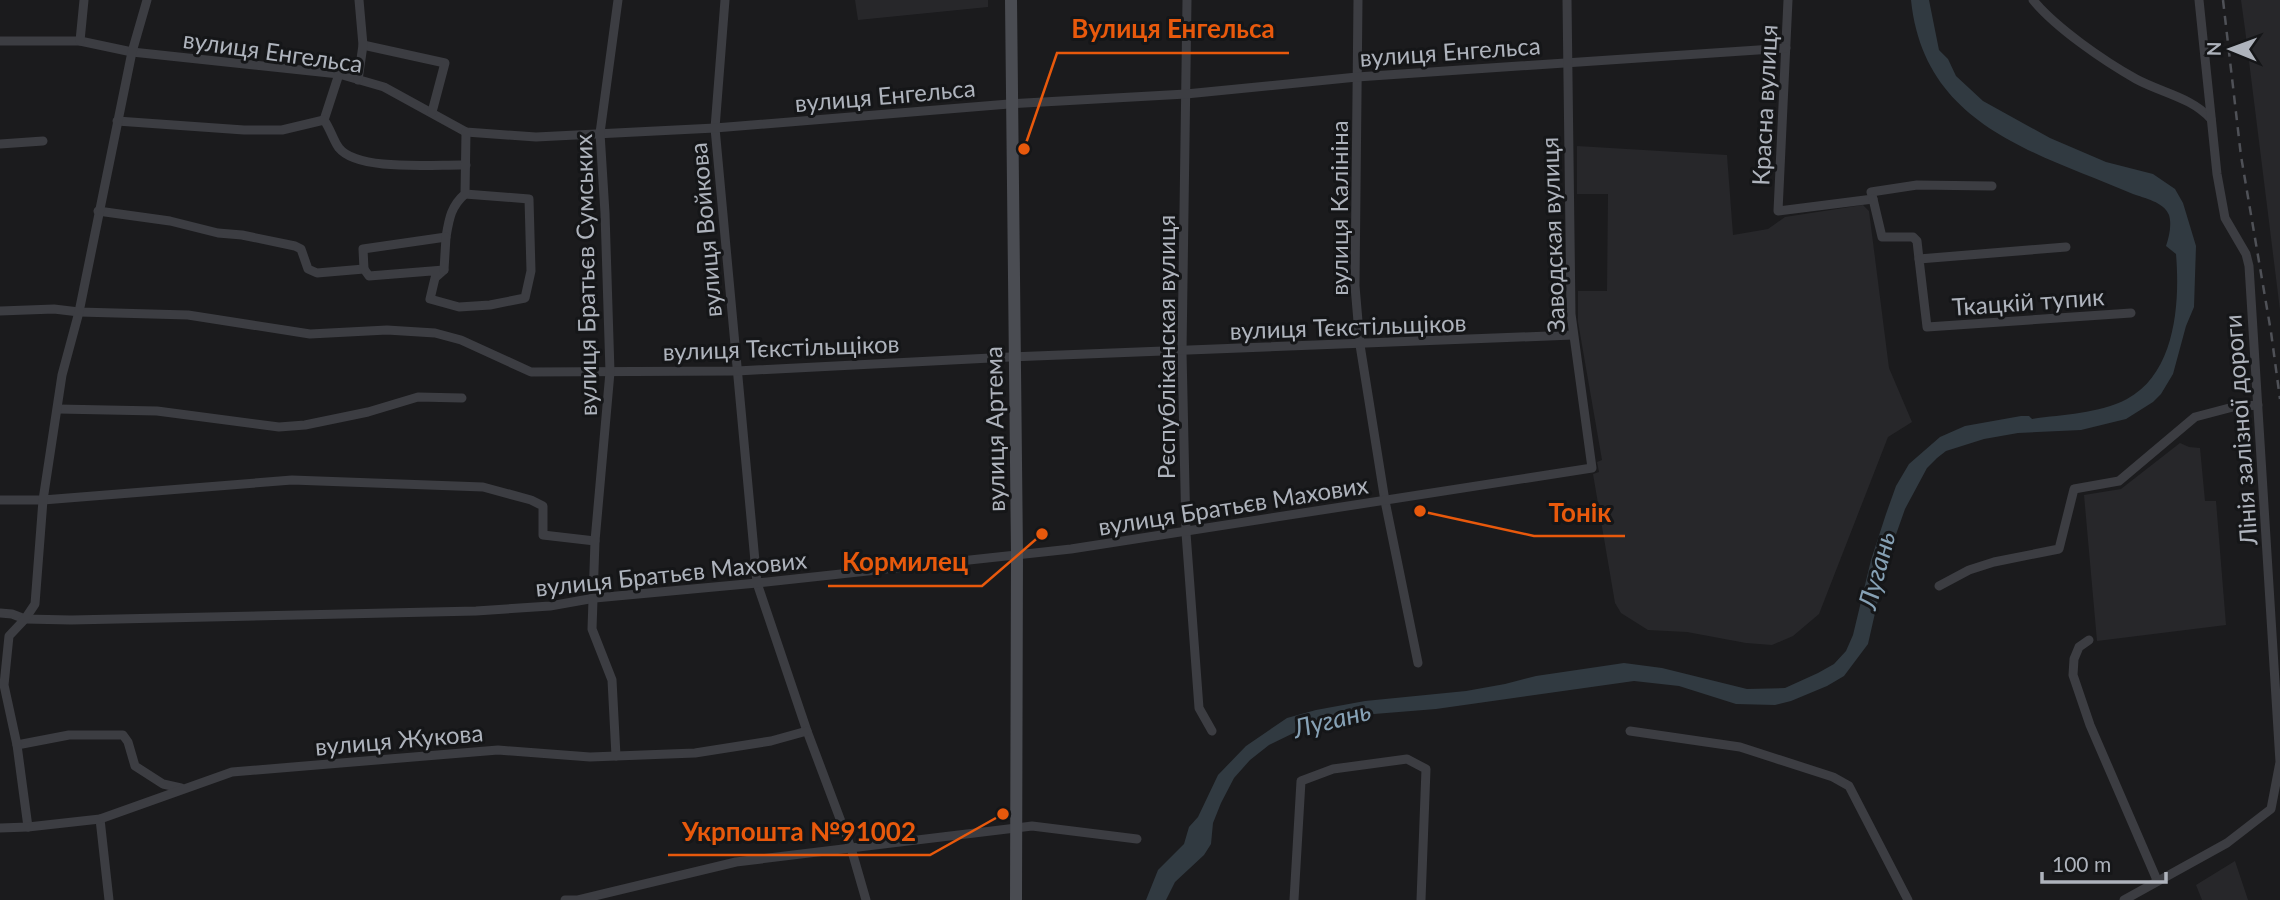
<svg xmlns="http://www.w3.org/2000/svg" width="2280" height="900" viewBox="0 0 2280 900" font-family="Lato,sans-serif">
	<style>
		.built { fill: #27272a }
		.water { fill: #313a41 }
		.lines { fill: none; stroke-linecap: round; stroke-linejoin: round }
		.street { stroke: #3c3d42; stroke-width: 9 }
		.secondary { stroke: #4a4c52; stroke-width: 12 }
		.rail { stroke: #4f5157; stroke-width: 2.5; stroke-dasharray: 9 7; stroke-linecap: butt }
		.labels { text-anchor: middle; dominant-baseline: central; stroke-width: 6; stroke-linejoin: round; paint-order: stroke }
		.street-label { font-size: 24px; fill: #aeb3bc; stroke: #151618 }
		.water-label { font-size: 26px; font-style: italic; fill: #86a1b5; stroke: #151618 }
		.leader { fill: none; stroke: #e8590c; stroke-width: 2.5 }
		.callout-dot { fill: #e8590c; stroke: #151618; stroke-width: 2.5 }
		.callout-label { font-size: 26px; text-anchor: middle; font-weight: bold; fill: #e8590c; stroke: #151618; stroke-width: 6; stroke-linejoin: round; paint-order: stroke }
	</style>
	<rect width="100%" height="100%" fill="#1b1b1d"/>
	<g class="built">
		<path d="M 855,0 L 988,0 L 988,7 L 858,20 Z"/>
		<path d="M 2241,0 L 2280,0 L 2280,310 L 2245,29 Z"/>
		<path d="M 1577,146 L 1727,155 L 1733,235 L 1768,229 L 1785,217 L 1863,205 L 1869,211 L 1889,368 L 1912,422 L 1888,437 L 1819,614 L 1793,636 L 1772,645 L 1746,643 L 1687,632 L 1648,630 L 1621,613 L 1615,603 L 1593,474 L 1599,472 L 1597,462 L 1602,460 L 1578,322 L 1578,291 L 1607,291 L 1608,194 L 1577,194 Z"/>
		<path d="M 2180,443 L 2189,447 L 2200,448 L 2205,501 L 2216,501 L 2226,625 L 2097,641 L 2084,495 L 2121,489 Z"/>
		<path d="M 2235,861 L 2248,900 L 2202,900 L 2196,885 Z"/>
	</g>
	<path class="water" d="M 1911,0 L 1929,0 L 1939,50 L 1948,59 L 1956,76 L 1983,101 L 2050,138 L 2106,162 L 2153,174 L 2175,189 L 2183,203 L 2196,246 L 2194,307 L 2186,326 L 2173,374 L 2161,394 L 2153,402 L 2126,419 L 2081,430 L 2018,433 L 1984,439 L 1946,451 L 1937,458 L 1927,468 L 1905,509 L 1887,560 L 1868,644 L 1844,676 L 1827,686 L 1791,701 L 1775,705 L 1736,704 L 1679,686 L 1634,681 L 1436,709 L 1374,714 L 1308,726 L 1269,745 L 1250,760 L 1234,778 L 1221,803 L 1213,823 L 1211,844 L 1204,855 L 1175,882 L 1166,900 L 1146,900 L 1158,870 L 1184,844 L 1189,827 L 1198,817 L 1218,775 L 1246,746 L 1287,718 L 1316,710 L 1365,701 L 1466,691 L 1505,684 L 1536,676 L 1624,663 L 1662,668 L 1747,689 L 1785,688 L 1818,673 L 1834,664 L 1846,651 L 1853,635 L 1871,560 L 1886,514 L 1896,486 L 1909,464 L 1940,437 L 1965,426 L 2021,416 L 2029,416 L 2032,419 C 2064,414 2098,414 2127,399 C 2176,373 2180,302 2176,254 L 2166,246 C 2169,237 2172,225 2169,215 C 2164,202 2144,198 2133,194 C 2035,152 1924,126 1911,0 Z"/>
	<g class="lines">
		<g class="street">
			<path d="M 725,0 L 715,128 L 757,583 L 807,731 L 851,848 L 866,900"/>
			<path d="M 1187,0 L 1182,352 L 1186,533 L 1199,708 L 1212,731"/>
			<path d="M 1358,0 L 1355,286 L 1360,345 L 1385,501 L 1418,663"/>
			<path d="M 1788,0 L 1778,211 L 1873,199 L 1871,192 L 1917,185 L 1992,186"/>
			<path d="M 2033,0 C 2056,28 2104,61 2136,79 C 2162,93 2191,97 2211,119"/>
			<path d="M 0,41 L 80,41 L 132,52 L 339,74 L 384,87 L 466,132 L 536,137 L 715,128 L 1009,104 L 1186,94 L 1357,77 L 1786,48"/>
			<path d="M 80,41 L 84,0"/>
			<path d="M 363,45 L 445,63 L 432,112"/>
			<path d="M 358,80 L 363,45 L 359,0"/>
			<path d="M 324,120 L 339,74"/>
			<path d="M 117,121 L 244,130 L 282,130 L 324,120 C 330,128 334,142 339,148 C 358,172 437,164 466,165"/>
			<path d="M 0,144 L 43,141"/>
			<path d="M 1873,199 L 1882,237 L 1913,237 L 1917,241 L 1919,259"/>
			<path d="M 98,211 L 170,221 L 218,233 L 242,235 L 295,246 L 301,249 L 308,269 L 317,273 L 364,269 L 369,276 L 444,270 L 435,278 L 430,299 L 459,307 L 490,305 L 525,298 L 531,271 L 529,199 L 465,194"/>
			<path d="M 2066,247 L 1919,259 L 1927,327 L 2131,313"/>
			<path d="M 364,269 L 363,249 L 446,237 C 449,219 451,206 465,194 L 466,132"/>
			<path d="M 444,270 L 446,237"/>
			<path d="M 0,311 L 54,309 L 79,312 L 188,315 L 310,334 L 387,330 L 435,333 L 461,340 L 531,372 L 737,371 L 1010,357 L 1573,335"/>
			<path d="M 58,409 L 157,411 L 279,427 L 305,425 L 368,412 L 418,397 L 462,398"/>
			<path d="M 0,500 L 43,500 L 292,480 L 483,487 L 531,500 L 543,506 L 543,535 L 595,541"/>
			<path d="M 1939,586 L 1969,570 L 1994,562 L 2059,549 L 2074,489 L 2119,481 L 2195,417 L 2233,407 L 2258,405"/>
			<path d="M 0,613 L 12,614 L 25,619 L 71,620 L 476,611 L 550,606 L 595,598 L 757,583 L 1071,549 L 1592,468 L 1571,314 L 1567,0"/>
			<path d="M 2089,640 L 2079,647 L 2074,659 L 2073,675 L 2090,725 L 2157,880"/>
			<path d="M 1630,731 L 1740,747 L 1833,777 L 1849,786 L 1908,900"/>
			<path d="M 17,745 L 69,735 L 123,735 L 128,742 L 135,766 L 163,784 L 181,788"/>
			<path d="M 616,756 L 612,680 L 592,629 L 595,541 L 610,372 L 605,213 L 600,133 L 618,0"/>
			<path d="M 100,819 L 109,900"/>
			<path d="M 28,827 L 17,745 L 4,685 L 9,636 L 25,619 L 35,604 L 43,500 L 62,375 L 79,312 L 132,52 L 147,0"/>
			<path d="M 0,828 L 28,827 L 100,819 L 232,772 L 498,750 L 590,757 L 695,753 L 771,741 L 807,731"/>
			<path d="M 565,900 L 578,900 L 736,862 L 1032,826 L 1137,839"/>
			<path d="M 1294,900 L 1301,781 L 1333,769 L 1407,759 L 1426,769 L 1421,900"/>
			<path d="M 2124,900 L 2227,843 L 2271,809 L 2280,762 L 2249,266 L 2246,254 L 2225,218 L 2217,174 L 2199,0"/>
		</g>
		<path class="secondary" d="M 1011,0 L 1017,554 L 1016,900"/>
		<path class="rail" d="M 2223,0 L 2241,156 L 2271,332 L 2280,399"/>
	</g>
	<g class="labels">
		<g class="street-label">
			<text transform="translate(273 51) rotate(8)">вулиця Енгельса</text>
			<text transform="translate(1450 51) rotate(-4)">вулиця Енгельса</text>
			<text transform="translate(885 95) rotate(-5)">вулиця Енгельса</text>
			<text transform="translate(1764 105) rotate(-87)">Красна вулиця</text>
			<text transform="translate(1338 208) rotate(-90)">вулиця Калініна</text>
			<text transform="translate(705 230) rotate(-95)">вулиця Войкова</text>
			<text transform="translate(1552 235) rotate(-92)">Заводская вулиця</text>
			<text transform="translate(585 275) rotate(-91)">вулиця Братьєв Сумських</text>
			<text transform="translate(2028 301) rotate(-4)">Ткацкій тупик</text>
			<text transform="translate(1348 326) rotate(-2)">вулиця Тєкстільщіков</text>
			<text transform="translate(781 347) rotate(-2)">вулиця Тєкстільщіков</text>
			<text transform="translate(1165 347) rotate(-90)">Рєспубліканская вулиця</text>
			<text transform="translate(994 429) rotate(-91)">вулиця Артема</text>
			<text transform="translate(2240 430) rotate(-94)">Лінія залізної дороги</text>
			<text transform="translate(1233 505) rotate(-9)">вулиця Братьєв Махових</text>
			<text transform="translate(671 573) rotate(-6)">вулиця Братьєв Махових</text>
			<text transform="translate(399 739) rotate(-5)">вулиця Жукова</text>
		</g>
		<g class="water-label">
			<text transform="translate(1876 570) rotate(-75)">Лугань</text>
			<text transform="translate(1332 719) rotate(-14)">Лугань</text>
		</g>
	</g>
	<path class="leader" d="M1024 149L1057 53H1289M1420 511L1534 536H1625M1042 534L982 586H828M1003 814L930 855H668"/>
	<g class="callout-dot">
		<circle cx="1024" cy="149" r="7"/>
		<circle cx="1420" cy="511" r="7"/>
		<circle cx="1042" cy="534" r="7"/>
		<circle cx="1003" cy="814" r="7"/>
	</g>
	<g class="callout-label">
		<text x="1173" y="38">Вулиця Енгельса</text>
		<text x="1580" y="522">Тонік</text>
		<text x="905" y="571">Кормилец</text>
		<text x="799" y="841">Укрпошта №91002</text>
	</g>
	<g transform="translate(2231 49) rotate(271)" stroke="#151618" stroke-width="5" paint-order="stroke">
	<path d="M0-5L12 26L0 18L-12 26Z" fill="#aeb3bc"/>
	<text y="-10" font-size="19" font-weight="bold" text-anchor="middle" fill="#aeb3bc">N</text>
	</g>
	<path d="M2042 872v10h124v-10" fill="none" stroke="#aeb3bc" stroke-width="3.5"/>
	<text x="2052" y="872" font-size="21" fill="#aeb3bc" stroke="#151618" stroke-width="5" paint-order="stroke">100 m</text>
</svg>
